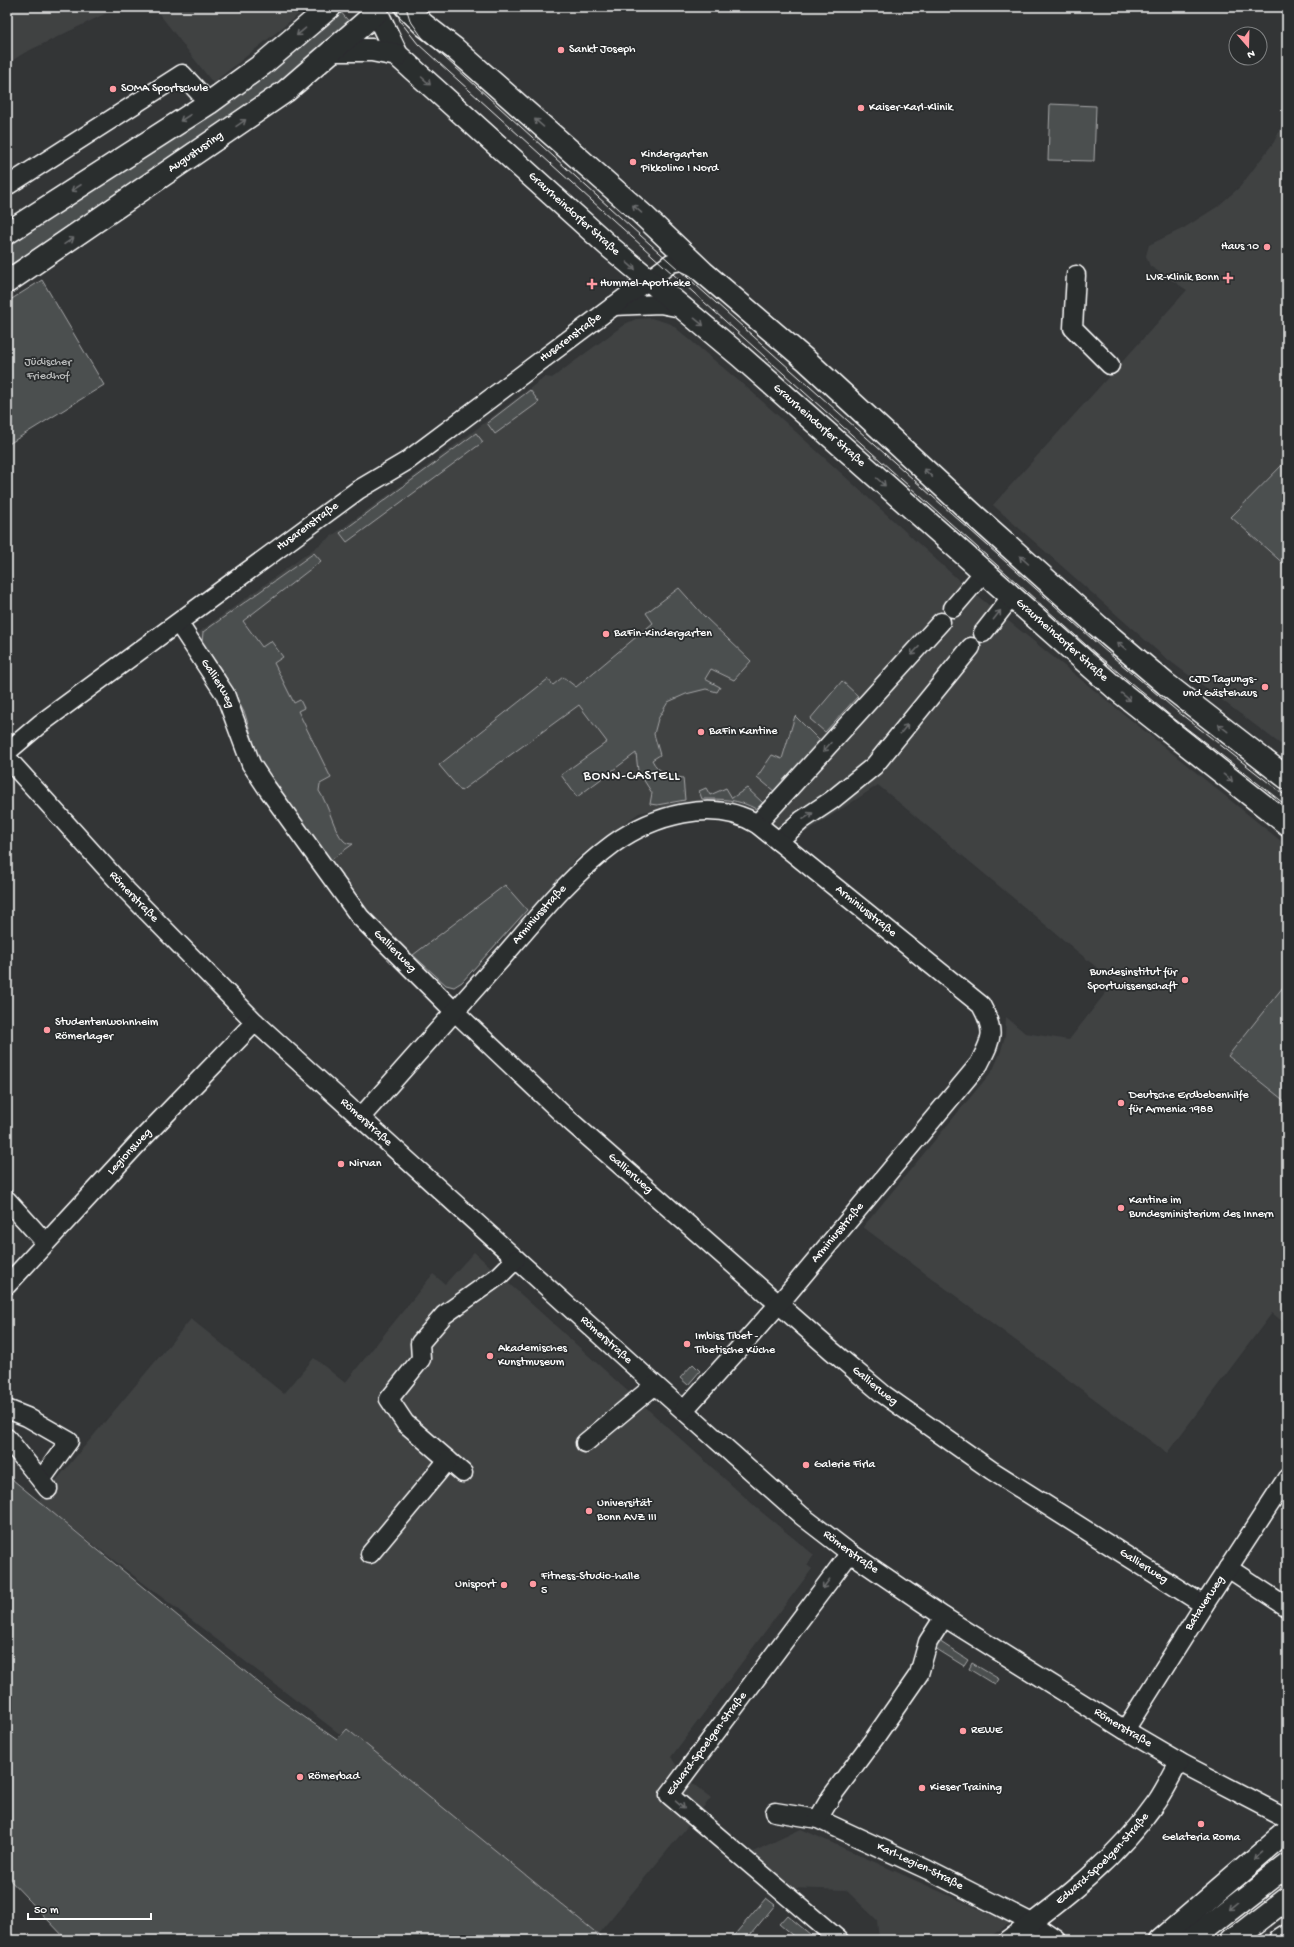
<svg xmlns="http://www.w3.org/2000/svg" width="1294" height="1947" viewBox="0 0 1294 1947" font-family="'Gochi Hand',sans-serif">
	<style>
		.built { fill: #404243 }
		.green { fill: #4c4f50; stroke: #a6a7a8 }
		.lines { fill: none; stroke-linecap: round; stroke-linejoin: round }
		.minor-casing { stroke: #fff; stroke-width: 21 }
		.major-casing { stroke: #fff; stroke-width: 25 }
		.highway-casing { stroke: #fff; stroke-width: 25 }
		.minor { stroke: #2a2d2e; stroke-width: 18 }
		.major { stroke: #2a2d2e; stroke-width: 22 }
		.highway { stroke: #2a2d2e; stroke-width: 22 }
		.tram { stroke: #fff; stroke-width: 1 }
		.oneway { stroke: #6a6c6d }
		.poi-dot { fill: #ff9aa2; stroke: #2a2d2e; stroke-width: 1.5 }
		.labels { text-anchor: middle; dominant-baseline: central; stroke-width: 3.5; stroke-linejoin: round; paint-order: stroke }
		.poi-label { font-size: 12px; fill: #fff; stroke: #2a2d2e; text-anchor: start }
		.street-label { font-size: 12px; fill: #fff; stroke: #2a2d2e }
		.park-label { font-size: 12px; fill: #b7b9b9; stroke: #2a2d2e }
		.quarter-label { font-size: 14px; letter-spacing: 1px; fill: #fff; stroke: #2a2d2e }
	</style>
	<rect width="100%" height="100%" fill="#333536"/>
	<filter id="ink" filterUnits="userSpaceOnUse"><feTurbulence type="fractalNoise" baseFrequency=".025" numOctaves="2"/><feDisplacementMap in="SourceGraphic" scale="8" xChannelSelector="R" yChannelSelector="G"/><feConvolveMatrix kernelMatrix="1 2 1 2 8 2 1 2 1" color-interpolation-filters="sRGB"/></filter>
	<g filter="url(#ink)">
		<g class="built">
			<path d="M 7,7 L 119,7 L 24,53 L 7,64 Z"/>
			<path d="M 154,7 L 308,7 L 213,83 Z"/>
			<path d="M 1287,115 L 1287,460 L 1231,517 L 1287,567 L 1287,749 L 1162,655 L 993,505 L 1187,290 L 1150,266 L 1146,256 L 1149,245 L 1184,228 L 1217,207 L 1240,187 L 1274,142 Z"/>
			<path d="M 651,318 L 671,324 L 752,392 L 964,585 L 1287,846 L 1287,1325 L 1272,1313 L 1167,1453 L 863,1227 L 993,1070 L 1001,1051 L 1005,1036 L 1006,1017 L 1025,1033 L 1069,1040 L 1114,982 L 878,785 L 791,842 L 756,812 L 744,804 L 706,801 L 683,803 L 639,813 L 599,841 L 575,860 L 460,985 L 454,988 L 445,986 L 364,909 L 256,759 L 194,636 L 413,477 L 545,377 L 552,378 L 625,324 L 636,319 Z"/>
			<path d="M 474,1252 L 759,1510 L 814,1555 L 807,1565 L 812,1569 L 671,1757 L 683,1776 L 711,1798 L 598,1934 L 561,1904 L 38,1502 L 191,1319 L 284,1394 L 314,1358 L 345,1383 L 433,1274 L 445,1284 Z"/>
			<path d="M 801,1829 L 1010,1923 L 985,1940 L 879,1940 L 877,1920 L 846,1890 L 793,1888 L 751,1853 Z"/>
		</g>
		<g class="green">
			<path d="M 339,10 L 351,24 L 297,71 L 136,183 L 7,267 L 7,244 L 190,125 Z"/>
			<path d="M 1050,104 L 1096,106 L 1094,161 L 1048,160 Z"/>
			<path d="M 42,280 L 104,385 L 7,445 L 7,302 Z"/>
			<path d="M 530,390 L 539,402 L 495,434 L 487,423 Z"/>
			<path d="M 476,433 L 483,442 L 347,542 L 340,533 Z"/>
			<path d="M 1287,460 L 1287,567 L 1231,517 Z"/>
			<path d="M 314,553 L 321,561 L 243,621 L 262,647 L 271,641 L 283,657 L 274,663 L 294,703 L 300,700 L 304,708 L 298,711 L 331,778 L 320,784 L 319,791 C 329,805 334,832 344,841 C 346,843 349,844 353,844 L 328,862 L 258,758 L 245,714 L 223,672 L 202,642 L 203,632 Z"/>
			<path d="M 679,588 L 704,616 L 751,661 L 734,680 L 711,669 L 705,679 L 720,687 L 717,692 L 706,689 L 686,694 L 668,702 L 658,719 L 654,734 L 660,755 L 652,760 C 658,773 671,776 683,778 L 685,800 L 657,805 L 650,804 L 652,793 L 638,771 L 636,753 L 577,797 L 561,775 L 607,742 L 579,705 L 461,791 L 439,765 L 548,679 L 553,685 L 563,677 L 576,687 L 653,623 L 646,613 Z"/>
			<path d="M 842,681 L 858,696 L 825,732 L 810,719 Z"/>
			<path d="M 795,716 L 821,742 L 775,792 L 757,777 L 772,755 L 782,759 Z"/>
			<path d="M 706,788 L 710,795 L 726,788 L 732,798 L 747,788 L 763,803 L 756,809 C 738,799 722,799 702,799 L 699,791 Z"/>
			<path d="M 505,885 L 527,910 L 462,982 L 454,987 L 446,985 L 413,955 Z"/>
			<path d="M 1287,982 L 1287,1103 L 1228,1056 Z"/>
			<path d="M 693,1364 L 700,1371 L 688,1385 L 680,1378 Z"/>
			<path d="M 7,1475 L 276,1697 L 337,1740 L 347,1729 L 605,1940 L 67,1940 L 7,1877 Z"/>
			<path d="M 939,1641 L 968,1660 L 964,1666 L 935,1648 Z"/>
			<path d="M 972,1663 L 999,1679 L 995,1685 L 969,1669 Z"/>
			<path d="M 766,1898 L 775,1905 L 746,1940 L 730,1940 Z"/>
			<path d="M 787,1915 L 817,1940 L 798,1940 L 779,1924 Z"/>
		</g>
		<g class="lines">
			<defs>
				<g id="minor">
					<path d="M 7,186 L 182,74 L 209,103"/>
					<path d="M 1076,275 L 1073,328 L 1110,365"/>
					<path d="M 613,306 L 660,304 L 681,308"/>
					<path d="M 953,608 L 983,573"/>
					<path id="s1" d="M 179,624 L 225,694 L 251,764 L 267,788 L 360,917 L 454,1011 L 569,1120 L 832,1351 L 883,1394 L 991,1470 L 1204,1605"/>
					<path d="M 983,633 L 1012,596"/>
					<path id="s2" d="M 7,752 L 40,724 L 358,490 L 407,461 L 671,263 L 682,261 L 699,269"/>
					<path id="s3" d="M 7,758 L 127,891 L 255,1022 L 655,1385 L 802,1516 L 850,1553 L 944,1617 L 1125,1730 L 1183,1764 L 1287,1818"/>
					<path d="M 757,824 L 941,622"/>
					<path d="M 778,841 L 802,820 L 832,800 L 874,766 L 971,647"/>
					<path id="s4" d="M 361,1117 C 408,1064 456,1010 503,957 C 536,919 572,874 613,844 C 652,816 713,797 757,824 L 981,1005 C 996,1033 992,1038 979,1064 L 779,1304 L 684,1410"/>
					<path d="M 7,1200 L 45,1242"/>
					<path id="s5" d="M 7,1285 L 142,1139 L 255,1022"/>
					<path d="M 7,1409 L 27,1417 L 69,1441 L 41,1480"/>
					<path d="M 7,1438 L 48,1489"/>
					<path d="M 585,1443 L 655,1385"/>
					<path d="M 463,1473 L 405,1423 L 389,1399 L 421,1359 L 420,1343 L 444,1315 L 500,1275 L 516,1259"/>
					<path d="M 370,1554 L 448,1460"/>
					<path d="M 1228,1568 L 1287,1607"/>
					<path id="s6" d="M 1125,1730 L 1204,1605 L 1287,1478"/>
					<path id="s7" d="M 775,1812 L 818,1819 L 928,1870 L 1032,1923 L 1057,1940"/>
					<path d="M 818,1819 L 831,1797 L 874,1739 L 919,1674 L 928,1642 L 944,1617"/>
					<path id="s8" d="M 839,1940 L 669,1795 L 850,1553"/>
					<path id="s9" d="M 1008,1940 C 1063,1901 1118,1857 1157,1801 C 1165,1789 1172,1775 1179,1762"/>
				</g>
				<g id="major">
					<path id="s10" d="M 374,7 L 397,55 L 611,248 L 740,356 L 1115,688 L 1287,824"/>
					<path d="M 406,7 L 424,25 L 455,49 L 642,214 L 703,272 L 807,361 L 974,515 L 1098,626 L 1166,684 L 1287,778"/>
					<path d="M 333,50 L 372,50 L 397,55"/>
					<path d="M 7,233 L 209,103 L 263,64 L 330,7"/>
					<path id="s11" d="M 7,282 L 286,91 L 377,12"/>
				</g>
				<g id="highway">
					<path d="M 1160,1940 L 1287,1831"/>
					<path d="M 1191,1940 L 1287,1865"/>
					<path d="M 1233,1940 L 1287,1898"/>
					<path d="M 1281,1940 L 1287,1936"/>
				</g>
			</defs>
			<use href="#minor" class="minor-casing"/>
			<use href="#major" class="major-casing"/>
			<use href="#highway" class="highway-casing"/>
			<use href="#minor" class="minor"/>
			<use href="#major" class="major"/>
			<use href="#highway" class="highway"/>
			<g class="tram">
				<path d="M 396,7 L 400,21 L 418,44 L 745,339 L 1095,653 L 1172,717 L 1287,806"/>
				<path d="M 406,7 L 410,20 L 422,37 L 631,227 L 1101,647 L 1177,711 L 1287,797"/>
			</g>
		</g>
		<defs><path id="oneway-shaft" d="M-6 0H5M1.5-3L5.5 0L1.5 3" fill="none" stroke-width="1.6" stroke-linecap="round" stroke-linejoin="round"/></defs>
		<g class="oneway">
			<use href="#oneway-shaft" transform="translate(301 32) rotate(140)"/>
			<use href="#oneway-shaft" transform="translate(426 81) rotate(42)"/>
			<use href="#oneway-shaft" transform="translate(185 118) rotate(147)"/>
			<use href="#oneway-shaft" transform="translate(241 123) rotate(-35)"/>
			<use href="#oneway-shaft" transform="translate(539 123) rotate(-139)"/>
			<use href="#oneway-shaft" transform="translate(76 188) rotate(147)"/>
			<use href="#oneway-shaft" transform="translate(637 209) rotate(-139)"/>
			<use href="#oneway-shaft" transform="translate(69 241) rotate(-34)"/>
			<use href="#oneway-shaft" transform="translate(631 266) rotate(41)"/>
			<use href="#oneway-shaft" transform="translate(699 322) rotate(39)"/>
			<use href="#oneway-shaft" transform="translate(928 473) rotate(-137)"/>
			<use href="#oneway-shaft" transform="translate(881 482) rotate(42)"/>
			<use href="#oneway-shaft" transform="translate(1024 560) rotate(-138)"/>
			<use href="#oneway-shaft" transform="translate(997 615) rotate(-52)"/>
			<use href="#oneway-shaft" transform="translate(1122 646) rotate(-140)"/>
			<use href="#oneway-shaft" transform="translate(915 651) rotate(133)"/>
			<use href="#oneway-shaft" transform="translate(1126 697) rotate(39)"/>
			<use href="#oneway-shaft" transform="translate(1223 728) rotate(-142)"/>
			<use href="#oneway-shaft" transform="translate(904 729) rotate(-51)"/>
			<use href="#oneway-shaft" transform="translate(827 747) rotate(132)"/>
			<use href="#oneway-shaft" transform="translate(1228 778) rotate(39)"/>
			<use href="#oneway-shaft" transform="translate(808 816) rotate(-33)"/>
			<use href="#oneway-shaft" transform="translate(826 1584) rotate(127)"/>
			<use href="#oneway-shaft" transform="translate(680 1805) rotate(41)"/>
			<use href="#oneway-shaft" transform="translate(1257 1856) rotate(140)"/>
			<use href="#oneway-shaft" transform="translate(1234 1906) rotate(141)"/>
		</g>
	</g>
	<g class="poi-dot">
		<circle cx="561" cy="50" r="4"/>
		<circle cx="113" cy="89" r="4"/>
		<circle cx="861" cy="108" r="4"/>
		<circle cx="633" cy="162" r="4"/>
		<circle cx="1267" cy="247" r="4"/>
		<path d="M1226 272h4v4h4v4h-4v4h-4v-4h-4v-4h4z"/>
		<path d="M590 278h4v4h4v4h-4v4h-4v-4h-4v-4h4z"/>
		<circle cx="606" cy="634" r="4"/>
		<circle cx="1265" cy="687" r="4"/>
		<circle cx="701" cy="732" r="4"/>
		<circle cx="1185" cy="980" r="4"/>
		<circle cx="47" cy="1030" r="4"/>
		<circle cx="1121" cy="1103" r="4"/>
		<circle cx="341" cy="1164" r="4"/>
		<circle cx="1121" cy="1208" r="4"/>
		<circle cx="687" cy="1344" r="4"/>
		<circle cx="490" cy="1356" r="4"/>
		<circle cx="806" cy="1465" r="4"/>
		<circle cx="589" cy="1511" r="4"/>
		<circle cx="533" cy="1584" r="4"/>
		<circle cx="504" cy="1585" r="4"/>
		<circle cx="963" cy="1731" r="4"/>
		<circle cx="300" cy="1777" r="4"/>
		<circle cx="922" cy="1788" r="4"/>
		<circle cx="1201" cy="1824" r="4"/>
	</g>
	<g class="labels">
		<g class="poi-label">
			<text x="569" y="50">Sankt Joseph</text>
			<text x="121" y="89">SOMA Sportschule</text>
			<text x="869" y="108">Kaiser-Karl-Klinik</text>
			<text x="641" y="155">Kindergarten<tspan x="641" dy="14">Pikkolino I Nord</tspan></text>
			<text x="1259" y="247" text-anchor="end">Haus 10</text>
			<text x="1219" y="278" text-anchor="end">LVR-Klinik Bonn</text>
			<text x="600" y="284">Hummel-Apotheke</text>
			<text x="614" y="634">BaFin-Kindergarten</text>
			<text x="1257" y="680" text-anchor="end">CJD Tagungs-<tspan x="1257" dy="14">und Gästehaus</tspan></text>
			<text x="709" y="732">BaFin Kantine</text>
			<text x="1177" y="973" text-anchor="end">Bundesinstitut für<tspan x="1177" dy="14">Sportwissenschaft</tspan></text>
			<text x="55" y="1023">Studentenwohnheim<tspan x="55" dy="14">Römerlager</tspan></text>
			<text x="1129" y="1096">Deutsche Erdbebenhilfe<tspan x="1129" dy="14">für Armenia 1988</tspan></text>
			<text x="349" y="1164">Nirvan</text>
			<text x="1129" y="1201">Kantine im<tspan x="1129" dy="14">Bundesministerium des Innern</tspan></text>
			<text x="695" y="1337">Imbiss Tibet -<tspan x="695" dy="14">Tibetische Küche</tspan></text>
			<text x="498" y="1349">Akademisches<tspan x="498" dy="14">Kunstmuseum</tspan></text>
			<text x="814" y="1465">Galerie Firla</text>
			<text x="597" y="1504">Universität<tspan x="597" dy="14">Bonn AVZ III</tspan></text>
			<text x="541" y="1577">Fitness-Studio-halle<tspan x="541" dy="14">5</tspan></text>
			<text x="496" y="1585" text-anchor="end">Unisport</text>
			<text x="971" y="1731">REWE</text>
			<text x="308" y="1777">Römerbad</text>
			<text x="930" y="1788">Kieser Training</text>
			<text x="1201" y="1838" text-anchor="middle">Gelateria Roma</text>
		</g>
		<g class="street-label">
			<text stroke="none"><textPath href="#s11" startOffset="229">Augustusring</textPath></text>
			<text stroke="none"><textPath href="#s10" startOffset="291">Graurheindorfer Straße</textPath></text>
			<text stroke="none"><textPath href="#s2" startOffset="700">Husarenstraße</textPath></text>
			<text stroke="none"><textPath href="#s10" startOffset="615">Graurheindorfer Straße</textPath></text>
			<text stroke="none"><textPath href="#s2" startOffset="376">Husarenstraße</textPath></text>
			<text stroke="none"><textPath href="#s10" startOffset="939">Graurheindorfer Straße</textPath></text>
			<text stroke="none"><textPath href="#s1" startOffset="71">Gallierweg</textPath></text>
			<text stroke="none"><textPath href="#s3" startOffset="188">Römerstraße</textPath></text>
			<text stroke="none"><textPath href="#s4" startOffset="665">Arminiusstraße</textPath></text>
			<text stroke="none"><textPath href="#s4" startOffset="270">Arminiusstraße</textPath></text>
			<text stroke="none"><textPath href="#s1" startOffset="395">Gallierweg</textPath></text>
			<text stroke="none"><textPath href="#s3" startOffset="512">Römerstraße</textPath></text>
			<text stroke="none"><textPath href="#s5" startOffset="181">Legionsweg</textPath></text>
			<text stroke="none"><textPath href="#s1" startOffset="719">Gallierweg</textPath></text>
			<text transform="translate(838 1233) rotate(-50)">Arminiusstraße</text>
			<text stroke="none"><textPath href="#s3" startOffset="836">Römerstraße</textPath></text>
			<text stroke="none"><textPath href="#s1" startOffset="1043">Gallierweg</textPath></text>
			<text stroke="none"><textPath href="#s3" startOffset="1160">Römerstraße</textPath></text>
			<text stroke="none"><textPath href="#s1" startOffset="1367">Gallierweg</textPath></text>
			<text stroke="none"><textPath href="#s6" startOffset="150">Bataverweg</textPath></text>
			<text stroke="none"><textPath href="#s3" startOffset="1484">Römerstraße</textPath></text>
			<text stroke="none"><textPath href="#s8" startOffset="287">Eduard-Spoelgen-Straße</textPath></text>
			<text stroke="none"><textPath href="#s9" startOffset="125">Eduard-Spoelgen-Straße</textPath></text>
			<text stroke="none"><textPath href="#s7" startOffset="156">Karl-Legien-Straße</textPath></text>
		</g>
		<g class="park-label">
			<text x="48" y="363">Jüdischer<tspan x="48" dy="14">Friedhof</tspan></text>
		</g>
		<g class="quarter-label">
			<text x="632" y="776">BONN-CASTELL</text>
		</g>
	</g>
	<rect width="1294" height="1947" fill="none" stroke="#2a2d2e" stroke-width="24"/>
	<rect x="12" y="12" width="1270" height="1923" fill="none" stroke="#fff" stroke-width="1.5" filter="url(#ink)"/>
	<g transform="translate(1248 46) rotate(160)"><circle r="19" fill="#2a2d2e" stroke="#7f8182"/>
	<path d="M0-3L7 15L0 10L-7 15Z" fill="#ff9aa2"/>
	<text y="-6" font-size="11" font-weight="bold" text-anchor="middle" fill="#ffffff">N</text>
	</g>
	<path d="M28 1913v6h123v-6" fill="none" stroke="#ffffff" stroke-width="2"/>
	<text x="34" y="1913" font-size="12" fill="#ffffff" stroke="#2a2d2e" stroke-width="3" paint-order="stroke">50 m</text>
</svg>
